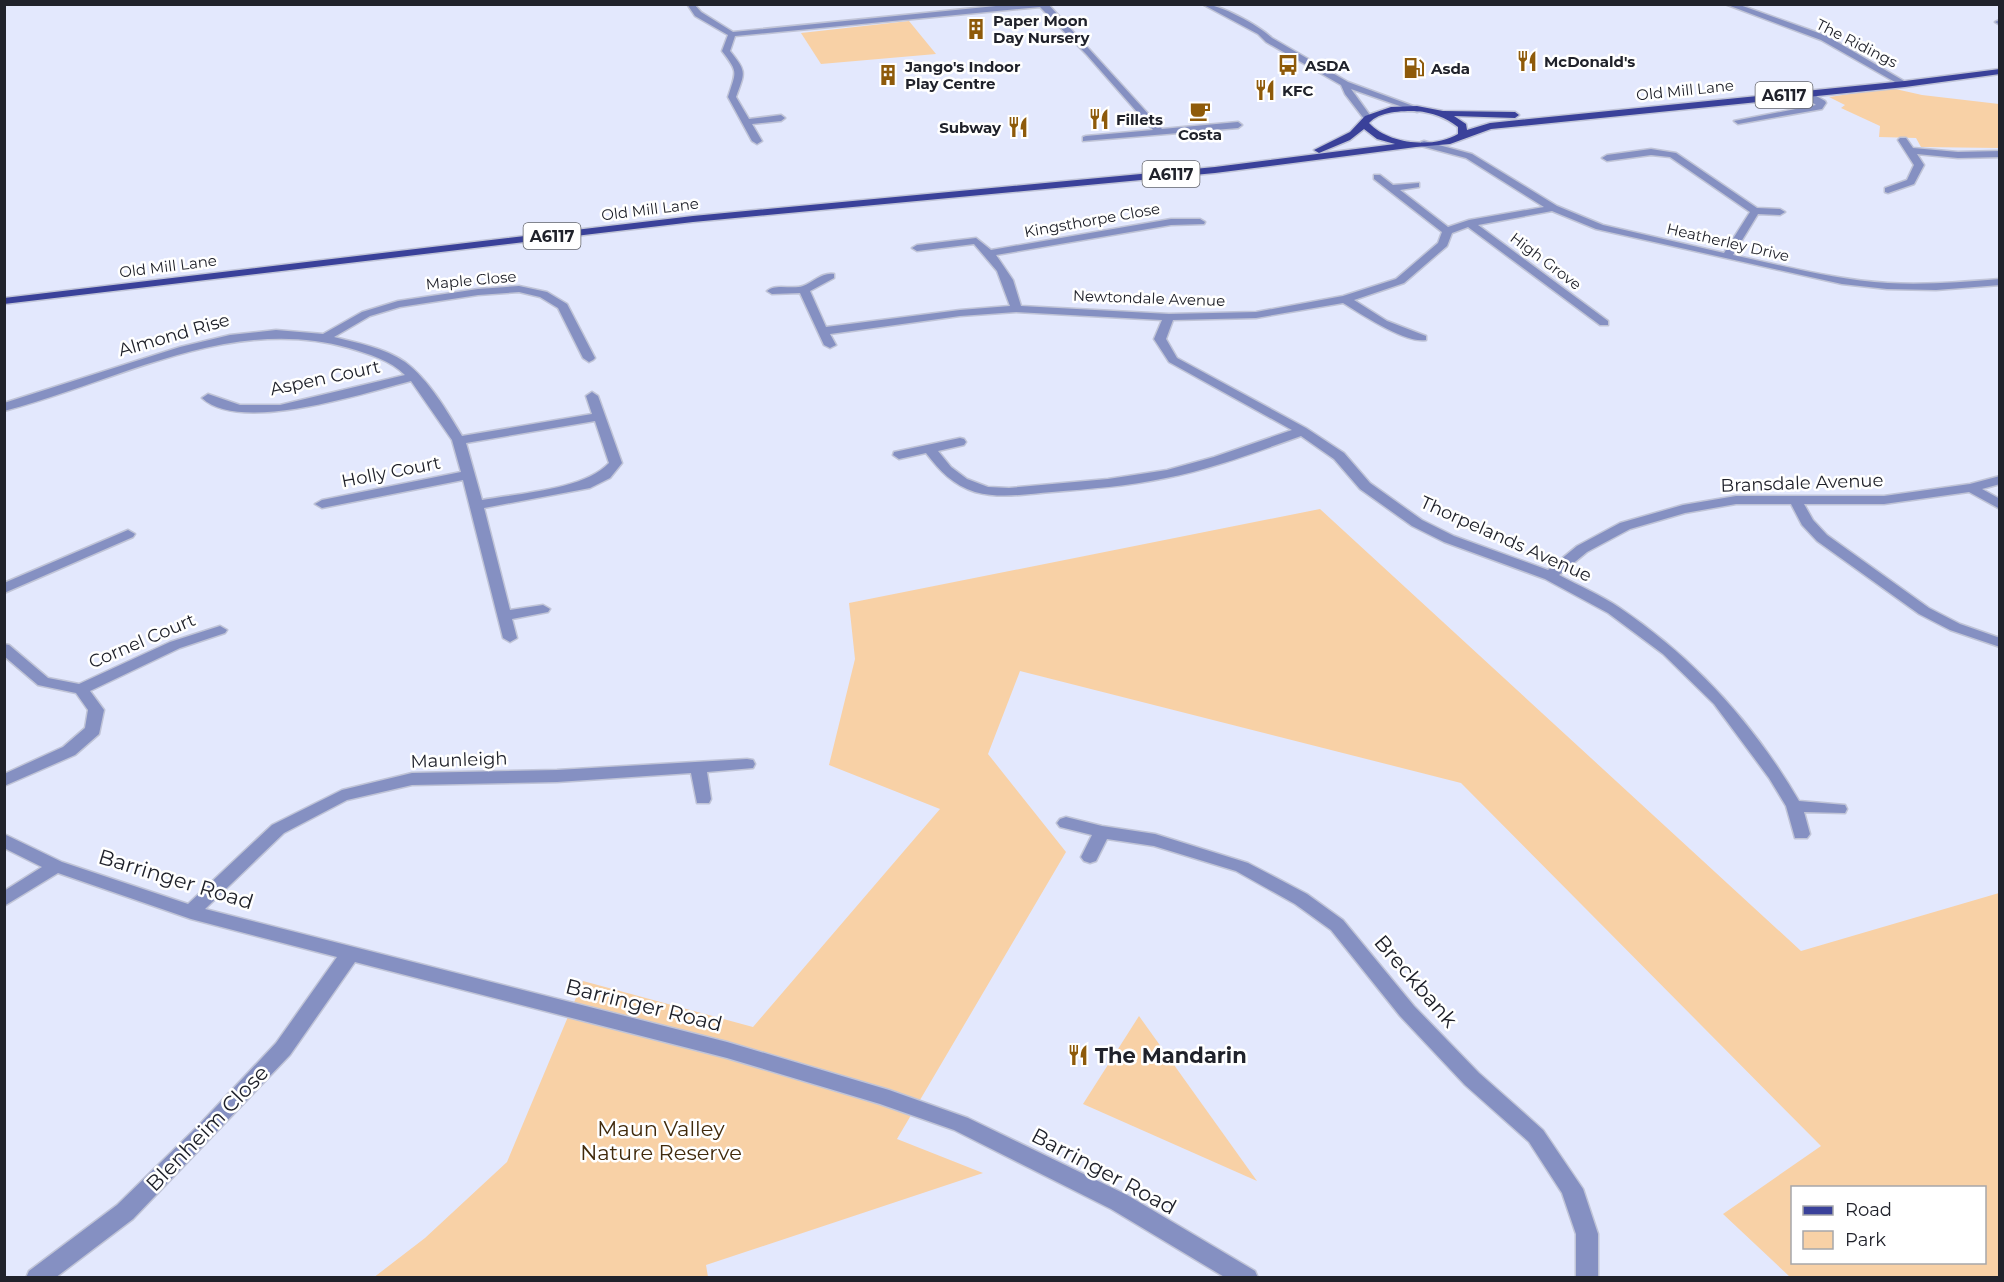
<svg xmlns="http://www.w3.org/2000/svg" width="2004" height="1282" viewBox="0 0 2004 1282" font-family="Montserrat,sans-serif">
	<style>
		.green { fill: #f8d1a6; fill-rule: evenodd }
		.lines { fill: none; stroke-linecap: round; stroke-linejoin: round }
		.minor-casing { stroke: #c0c4d7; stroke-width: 3 }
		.major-casing { stroke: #c0c4d7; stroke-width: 3 }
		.minor { fill: #8590c2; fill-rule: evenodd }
		.major { fill: #3a419a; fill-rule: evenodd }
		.labels { text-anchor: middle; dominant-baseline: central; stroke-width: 5; stroke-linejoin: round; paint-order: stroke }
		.far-poi-label { font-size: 15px; font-weight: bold; fill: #20222b; stroke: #fff; text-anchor: start }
		.far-street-label { font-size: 15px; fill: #20222b; stroke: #fff }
		.shield { fill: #fff; stroke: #63646b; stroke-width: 1.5 }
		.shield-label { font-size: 16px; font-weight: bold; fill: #20222b }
		.street-label { font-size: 18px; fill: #20222b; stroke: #fff }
		.near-street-label { font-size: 21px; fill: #20222b; stroke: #fff }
		.near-poi-label { font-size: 21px; font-weight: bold; fill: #20222b; stroke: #fff; text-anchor: start }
		.near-park-label { font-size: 21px; fill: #412a0c; stroke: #fff }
	</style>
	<rect width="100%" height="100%" fill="#e3e8fd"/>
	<g class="green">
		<path d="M 909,21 L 936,54 L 821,64 L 801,33 Z"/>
		<path d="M 1891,88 L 1922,95 L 1999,104 L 1999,148 L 1921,147 L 1916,138 L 1879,137 L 1880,126 L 1841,108 L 1845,105 L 1829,97 Z"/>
		<path d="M 1320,509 L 1801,951 L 1999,893 L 1999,1277 L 1790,1277 L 1723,1214 L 1821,1146 L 1461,783 L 1020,671 L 988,754 L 1066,852 L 897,1139 L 983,1173 L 706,1265 L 708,1277 L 373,1278 L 425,1238 L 507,1162 L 583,981 L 753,1027 L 940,809 L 829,765 L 855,659 L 849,603 ZM 1792,1188 L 1984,1188 L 1984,1262 L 1792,1262 Z"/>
		<path d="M 1139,1016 L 1257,1181 L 1083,1104 Z"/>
	</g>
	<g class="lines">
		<defs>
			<g id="minor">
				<path d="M 687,4 L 694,4 L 701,12 L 733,32 L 1016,4 L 1048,4 L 1162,129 L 1238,122 L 1242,125 L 1238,128 L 1083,141 L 1083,137 L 1086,136 L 1153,130 L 1087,55 L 1040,7 L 735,36 L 730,51 C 747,72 745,72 736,97 L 749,119 L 781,115 L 785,118 L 781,121 L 752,124 L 762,141 L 757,144 L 752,141 L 728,97 C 736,71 739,73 722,51 L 728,35 L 695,16 Z"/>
				<path d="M 1202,4 C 1220,4 1258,25 1272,38 L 1348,82 L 1424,110 L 1417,112 L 1351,89 L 1372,118 L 1365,120 L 1345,94 L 1341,85 L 1266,42 L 1258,34 Z"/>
				<path d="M 1725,4 L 1737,4 L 1827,36 L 1909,84 L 1902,86 L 1821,40 Z"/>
				<path d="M 1999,20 L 2000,20 L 2000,25 L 1995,22 Z"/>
				<path d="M 1804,89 L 1825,101 L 1826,103 L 1822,109 L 1738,124 L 1734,121 L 1816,105 L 1801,94 L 1801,90 Z"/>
				<path d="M 1900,138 L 1906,138 L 1913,148 L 1958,152 L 2000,151 L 2000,157 L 1958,158 L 1917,154 L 1924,165 L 1914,184 L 1888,193 L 1885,192 L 1885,188 L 1907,180 L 1914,165 L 1898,140 Z"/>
				<path d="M 1424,141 L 1472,154 L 1557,206 L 1603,225 L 1724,253 L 1750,212 L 1670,157 L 1651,155 L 1607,161 L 1602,158 L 1607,155 L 1651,149 L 1676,153 L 1757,208 L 1780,209 L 1785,212 L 1780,215 L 1758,214 L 1733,255 C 1784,266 1836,280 1888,283 C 1926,285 1962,282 2000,279 L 2000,285 L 1936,290 L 1887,289 L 1842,284 L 1596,229 L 1552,211 L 1478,225 L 1608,321 L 1608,325 L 1600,325 L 1468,227 L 1452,233 L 1447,246 L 1404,283 L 1354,300 L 1387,321 L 1426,336 L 1426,340 C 1406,344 1361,314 1343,303 L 1256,318 L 1173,320 L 1166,339 L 1177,358 L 1306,428 L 1344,453 L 1370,483 L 1422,520 L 1454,536 L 1548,570 L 1577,546 L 1620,523 L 1683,505 L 1736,496 L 1884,496 L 1970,484 L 2000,476 L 2000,484 L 1982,489 L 2000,499 L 2000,509 L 1969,492 L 1884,504 L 1804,504 L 1813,520 L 1827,535 L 1929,608 L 1960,624 L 2000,638 L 2000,647 L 1950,630 L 1919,614 L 1817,541 L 1802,525 L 1791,504 L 1736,504 L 1685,513 L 1630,529 L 1587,552 L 1559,575 C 1579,586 1601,595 1620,608 C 1694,658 1754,724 1799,801 L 1845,805 L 1847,809 L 1845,813 L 1804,812 L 1810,834 L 1807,838 L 1795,838 L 1786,806 L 1769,778 L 1714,704 L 1663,654 L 1608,613 L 1545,579 L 1444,542 L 1412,526 L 1360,489 L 1334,459 L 1301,436 C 1256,452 1212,469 1166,478 C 1128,486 1090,489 1052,492 C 1026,494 1001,499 975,492 C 953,485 940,471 926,453 L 899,459 L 893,455 L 894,452 L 960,438 L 964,439 L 966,442 L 964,445 L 938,451 L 951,467 L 967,479 L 988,487 L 1009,488 L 1108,479 L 1167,470 L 1214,457 L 1292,430 L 1169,362 L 1154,339 L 1162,320 L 1016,312 L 960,316 L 830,334 L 836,345 L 830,348 L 824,345 L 800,293 L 772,294 L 767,291 C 776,283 792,290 803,286 C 814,282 822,272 834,274 L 834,278 L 810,291 L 826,327 L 960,310 L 1010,306 L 997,271 L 974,244 L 917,251 L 912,248 L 917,245 L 976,238 L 991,250 L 1171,219 L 1200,219 L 1205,222 L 1204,224 L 1171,225 L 996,255 L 1013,280 L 1021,306 L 1169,314 L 1256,312 L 1343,296 L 1396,279 L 1438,243 L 1442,232 L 1374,179 L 1374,175 L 1380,175 L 1393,185 L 1419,183 L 1419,187 L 1400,190 L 1448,227 L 1469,220 L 1544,207 L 1466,158 L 1421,146 L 1421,142 Z"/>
				<path d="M 519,286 L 547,292 L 567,304 L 595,358 L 593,360 L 589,362 L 583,358 L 558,308 L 540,297 L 519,292 L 478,295 L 400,307 L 370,316 L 334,337 C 357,343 385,348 405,362 C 429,380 447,411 462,436 L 592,414 L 586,396 L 592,392 L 598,396 L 622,463 L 610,478 L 590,488 L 484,508 L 510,610 L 543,605 L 550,609 L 548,612 L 512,619 L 517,638 L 510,642 L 503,638 L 463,480 L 322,508 L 315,504 L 322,500 L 461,472 L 452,440 L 411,381 C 364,393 240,434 202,398 L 208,394 L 240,405 L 280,405 L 405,375 C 390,360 369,354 349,348 C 230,314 117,382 4,411 L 4,403 L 180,347 L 230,335 L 276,330 L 323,334 L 362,312 L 398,301 L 478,289 ZM 595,421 L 609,463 C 584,490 519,493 482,500 L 466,443 Z"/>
				<path d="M 128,530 L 135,534 L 133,537 L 4,593 L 4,583 Z"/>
				<path d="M 220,626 L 227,630 L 225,633 L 180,648 L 90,691 L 104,710 L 99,734 L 75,755 L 4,786 L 4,774 L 63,747 L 85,728 L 88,710 L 76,693 L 38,685 L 4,656 L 4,644 L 9,645 L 48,678 L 79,684 L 170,642 Z"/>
				<path d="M 747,759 L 753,760 L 755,764 L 753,768 L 707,772 L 711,799 L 709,803 L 697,803 L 691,773 L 557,782 L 412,785 L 347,800 L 284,833 L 205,909 L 727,1042 L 889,1090 L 968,1118 L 1127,1195 L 1255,1271 L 1258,1278 L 1226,1278 L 1111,1209 L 954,1130 L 880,1104 L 727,1058 L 355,962 L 290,1055 L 133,1219 L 55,1278 L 26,1278 L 29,1271 L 117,1205 L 198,1126 L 276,1043 L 337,957 L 191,919 L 58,873 L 4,906 L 4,891 L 42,867 L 4,848 L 4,834 L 62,862 L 188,904 L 272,825 L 342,790 L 412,773 L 557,770 Z"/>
				<path d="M 1066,817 L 1102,826 L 1155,834 L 1248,863 L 1307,894 L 1343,920 L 1414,1006 L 1479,1073 L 1543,1130 L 1583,1189 L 1598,1234 L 1598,1278 L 1576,1278 L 1576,1234 L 1562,1193 L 1529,1142 L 1465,1085 L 1400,1016 L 1331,930 L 1295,904 L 1236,871 L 1154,846 L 1107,839 L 1096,861 L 1090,863 L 1084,861 L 1081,857 L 1092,835 L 1060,827 L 1057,823 L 1060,819 Z"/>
			</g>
			<path id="major" d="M 2000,69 L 2000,74 L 1905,87 L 1491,129 L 1450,144 L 1416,147 L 1215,173 L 693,222 L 4,304 L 4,298 L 693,216 L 1215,167 L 1395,144 L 1377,139 L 1364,129 L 1350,140 L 1319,153 L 1314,150 L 1350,132 L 1365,116 L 1391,107 L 1417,106 L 1443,111 L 1515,112 L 1519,115 L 1515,118 L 1454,116 L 1466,124 L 1467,130 L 1490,123 L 1905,81 ZM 1417,111 C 1433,113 1445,117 1458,127 L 1458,134 C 1433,149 1388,144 1369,123 C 1380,111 1401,111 1417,111 Z"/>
		</defs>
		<use href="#minor" class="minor-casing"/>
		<use href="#major" class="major-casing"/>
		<use href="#minor" class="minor"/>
		<use href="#major" class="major"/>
	</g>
	<defs>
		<symbol id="building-bare" viewBox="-9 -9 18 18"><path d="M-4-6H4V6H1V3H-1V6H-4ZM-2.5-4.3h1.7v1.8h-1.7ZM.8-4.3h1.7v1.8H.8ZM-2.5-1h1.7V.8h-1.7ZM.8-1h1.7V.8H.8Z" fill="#8e5a0a" stroke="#fff" stroke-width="2.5" paint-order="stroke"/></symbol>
		<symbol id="restaurant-bare" viewBox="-9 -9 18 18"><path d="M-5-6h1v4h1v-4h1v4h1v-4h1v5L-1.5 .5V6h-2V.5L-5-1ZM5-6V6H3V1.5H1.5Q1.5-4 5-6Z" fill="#8e5a0a" stroke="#fff" stroke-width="2.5" paint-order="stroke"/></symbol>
		<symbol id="bus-bare" viewBox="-9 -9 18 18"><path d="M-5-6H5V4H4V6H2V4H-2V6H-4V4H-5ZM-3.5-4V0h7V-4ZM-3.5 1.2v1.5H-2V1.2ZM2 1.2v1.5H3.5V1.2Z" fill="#8e5a0a" stroke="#fff" stroke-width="2.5" paint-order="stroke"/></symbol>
		<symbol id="fuel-bare" viewBox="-9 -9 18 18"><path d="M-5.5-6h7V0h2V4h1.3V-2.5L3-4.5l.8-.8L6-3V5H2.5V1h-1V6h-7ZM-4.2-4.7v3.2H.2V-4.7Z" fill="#8e5a0a" stroke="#fff" stroke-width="2.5" paint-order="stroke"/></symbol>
		<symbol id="cafe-bare" viewBox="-9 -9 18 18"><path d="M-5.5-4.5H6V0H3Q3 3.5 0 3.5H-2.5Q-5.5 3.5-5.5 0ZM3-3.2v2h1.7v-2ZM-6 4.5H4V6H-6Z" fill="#8e5a0a" stroke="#fff" stroke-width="2.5" paint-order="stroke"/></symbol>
	</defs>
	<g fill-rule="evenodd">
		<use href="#building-bare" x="961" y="14" width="30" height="30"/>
		<use href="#restaurant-bare" x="1512" y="46" width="30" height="30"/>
		<use href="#bus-bare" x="1273" y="50" width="30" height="30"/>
		<use href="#fuel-bare" x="1399" y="53" width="30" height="30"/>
		<use href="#building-bare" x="873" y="60" width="30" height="30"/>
		<use href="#restaurant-bare" x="1250" y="75" width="30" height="30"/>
		<use href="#cafe-bare" x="1185" y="96" width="30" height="30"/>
		<use href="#restaurant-bare" x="1084" y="104" width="30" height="30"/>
		<use href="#restaurant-bare" x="1003" y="112" width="30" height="30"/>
		<use href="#restaurant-bare" x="1063" y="1040" width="30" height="30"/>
	</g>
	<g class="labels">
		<g class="far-poi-label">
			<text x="993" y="20">Paper Moon<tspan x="993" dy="17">Day Nursery</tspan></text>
			<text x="1544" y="61">McDonald's</text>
			<text x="1305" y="65">ASDA</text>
			<text x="905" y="66">Jango's Indoor<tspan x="905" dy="17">Play Centre</tspan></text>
			<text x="1431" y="68">Asda</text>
			<text x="1282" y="90">KFC</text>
			<text x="1116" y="119">Fillets</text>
			<text x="1001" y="127" text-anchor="end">Subway</text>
			<text x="1200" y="134" text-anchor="middle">Costa</text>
		</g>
		<g class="far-street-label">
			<text transform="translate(1857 43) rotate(27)">The Ridings</text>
			<text transform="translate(1685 90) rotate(-6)">Old Mill Lane</text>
			<text transform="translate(650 209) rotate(-7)">Old Mill Lane</text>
			<text transform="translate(1092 220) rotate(-10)">Kingsthorpe Close</text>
			<text transform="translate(1728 242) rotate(13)">Heatherley Drive</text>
			<text transform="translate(1546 261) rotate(37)">High Grove</text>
			<text transform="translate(168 266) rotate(-7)">Old Mill Lane</text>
			<text transform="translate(471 280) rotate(-5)">Maple Close</text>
			<text transform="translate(1149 298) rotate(2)">Newtondale Avenue</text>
		</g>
		<g class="shield">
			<rect x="1755.5" y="82" width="57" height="26" rx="4.5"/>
			<rect x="1142.5" y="161" width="57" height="26" rx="4.5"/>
			<rect x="523.5" y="223" width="57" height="26" rx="4.5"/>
		</g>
		<g class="shield-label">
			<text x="1784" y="95">A6117</text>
			<text x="1171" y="174">A6117</text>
			<text x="552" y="236">A6117</text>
		</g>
		<g class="street-label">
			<text transform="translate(174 335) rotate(-16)">Almond Rise</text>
			<text transform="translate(325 378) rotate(-12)">Aspen Court</text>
			<text transform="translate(391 472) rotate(-11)">Holly Court</text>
			<text transform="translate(1802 483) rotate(-2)">Bransdale Avenue</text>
			<text transform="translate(1506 539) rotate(24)">Thorpelands Avenue</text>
			<text transform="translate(142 641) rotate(-23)">Cornel Court</text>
			<text transform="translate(459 760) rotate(-2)">Maunleigh</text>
		</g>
		<g class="near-street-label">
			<text transform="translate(176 879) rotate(17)">Barringer Road</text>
			<text transform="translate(1416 981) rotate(49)">Breckbank</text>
			<text transform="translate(644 1005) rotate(14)">Barringer Road</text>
			<text transform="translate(207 1128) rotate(-46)">Blenheim Close</text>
			<text transform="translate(1104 1171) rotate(28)">Barringer Road</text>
		</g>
		<g class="near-poi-label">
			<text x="1095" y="1055">The Mandarin</text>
		</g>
		<g class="near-park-label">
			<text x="661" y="1128">Maun Valley<tspan x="661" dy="24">Nature Reserve</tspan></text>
		</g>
	</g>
	<rect width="2004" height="1282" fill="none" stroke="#20222b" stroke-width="12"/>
	<rect x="1791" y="1186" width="195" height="78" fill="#ffffff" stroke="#a6a7aa" stroke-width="1.5"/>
	<rect x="1803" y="1206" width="30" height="9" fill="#3a419a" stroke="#a6a7aa" stroke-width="1.5"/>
	<text x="1845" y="1216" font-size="18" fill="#20222b">Road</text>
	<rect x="1803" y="1231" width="30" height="18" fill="#f8d1a6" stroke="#a6a7aa" stroke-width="1.5"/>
	<text x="1845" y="1246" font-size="18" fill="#20222b">Park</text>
</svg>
